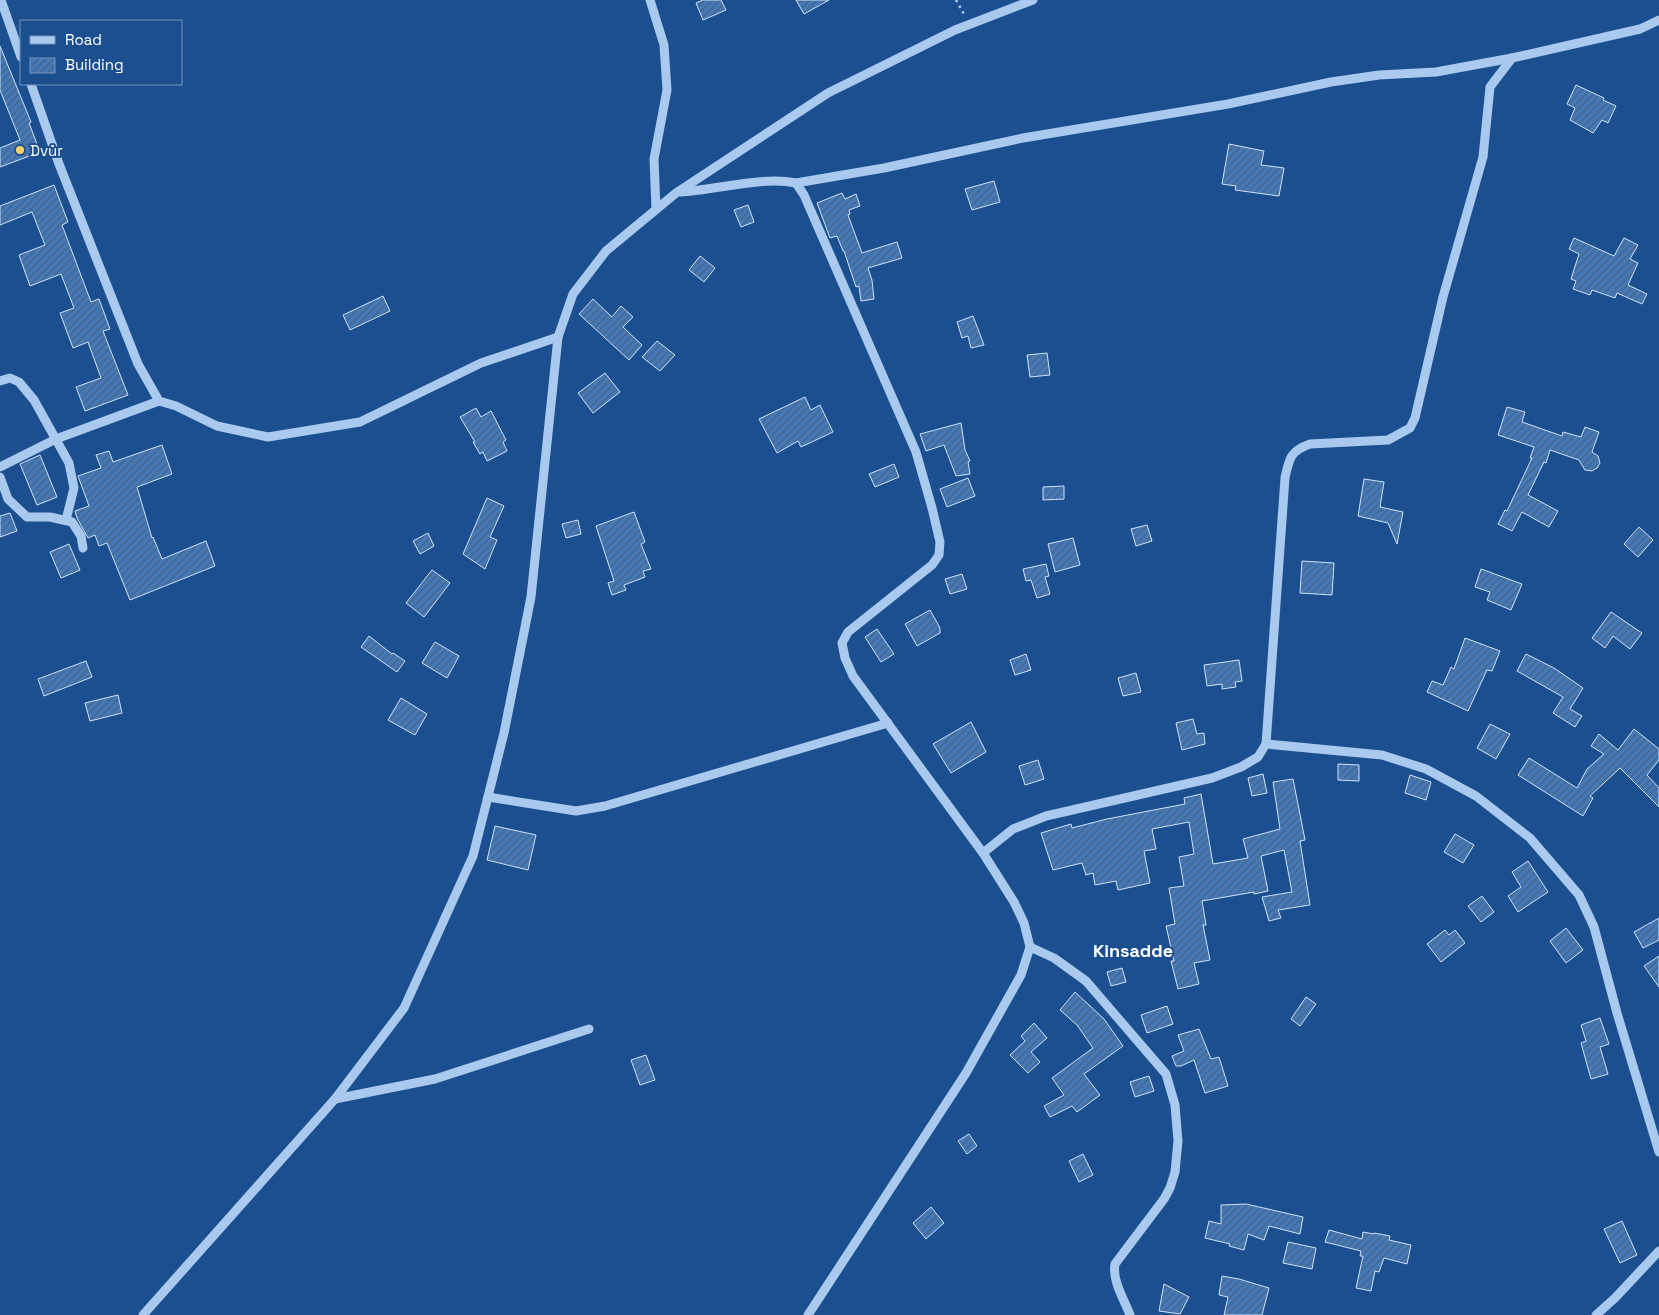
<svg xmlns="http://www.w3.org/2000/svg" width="1659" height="1315" viewBox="0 0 1659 1315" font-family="'Space Grotesk',sans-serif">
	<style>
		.building { fill: url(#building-hatch); stroke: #cfe3fa }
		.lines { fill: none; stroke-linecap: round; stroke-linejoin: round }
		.path { stroke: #a9c9ee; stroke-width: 2.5; stroke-dasharray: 2.5 4; stroke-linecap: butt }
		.minor { stroke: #a9c9ee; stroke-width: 9 }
		.poi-dot { fill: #ffd166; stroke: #1b4f8f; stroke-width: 2 }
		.labels { text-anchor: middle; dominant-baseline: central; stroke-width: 4; stroke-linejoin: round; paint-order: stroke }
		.poi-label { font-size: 15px; fill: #fff; stroke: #1b4f8f; text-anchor: start }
		.quarter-label { font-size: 18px; font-weight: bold; fill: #fff; stroke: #1b4f8f }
	</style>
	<defs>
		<pattern id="building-hatch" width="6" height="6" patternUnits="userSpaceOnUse" patternTransform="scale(1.25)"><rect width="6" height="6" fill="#4478b7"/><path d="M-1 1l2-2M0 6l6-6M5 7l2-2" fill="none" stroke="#486282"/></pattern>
	</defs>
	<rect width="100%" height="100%" fill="#1b4f8f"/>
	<g class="building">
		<path d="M 703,0 L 721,0 L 726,10 L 703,20 L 696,3 Z"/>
		<path d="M 796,0 L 829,0 L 804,14 Z"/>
		<path d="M 0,46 L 31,122 L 29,123 L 40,152 L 0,167 L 0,148 L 20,140 L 0,90 Z"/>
		<path d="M 1576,85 L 1604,98 L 1603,100 L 1616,106 L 1608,123 L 1602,120 L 1593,133 L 1570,120 L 1575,108 L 1567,104 Z"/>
		<path d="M 1229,144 L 1264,151 L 1261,165 L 1284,168 L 1279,196 L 1235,190 L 1236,186 L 1222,184 Z"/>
		<path d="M 994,181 L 1000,202 L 972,210 L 965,189 Z"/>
		<path d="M 54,185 L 68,222 L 62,225 L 91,302 L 99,299 L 110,329 L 103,331 L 128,395 L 85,411 L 76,387 L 101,378 L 88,342 L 73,348 L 60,313 L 74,308 L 61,274 L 30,286 L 19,255 L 45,245 L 32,212 L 0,225 L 0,206 Z"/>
		<path d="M 842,193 L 845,199 L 856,194 L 860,206 L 849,210 L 850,214 L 848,215 L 862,253 L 897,242 L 902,258 L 868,268 L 872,280 L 874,299 L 861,301 L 859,286 L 856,287 L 844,251 L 843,251 L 837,236 L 830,238 L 817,203 Z"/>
		<path d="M 748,205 L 754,222 L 741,227 L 734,210 Z"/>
		<path d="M 1574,238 L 1614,256 L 1624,238 L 1638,245 L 1630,259 L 1638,263 L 1628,285 L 1647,294 L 1642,304 L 1617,293 L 1615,298 L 1592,290 L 1590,295 L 1573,289 L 1576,281 L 1571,279 L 1579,254 L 1569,249 Z"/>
		<path d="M 700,256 L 715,268 L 704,282 L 689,270 Z"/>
		<path d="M 383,296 L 390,311 L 350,330 L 343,315 Z"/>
		<path d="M 593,299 L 612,317 L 621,306 L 633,317 L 623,327 L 642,345 L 629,360 L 579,314 Z"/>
		<path d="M 973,316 L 984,345 L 971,348 L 968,336 L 962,338 L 957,322 Z"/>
		<path d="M 657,341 L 675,355 L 660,371 L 642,357 Z"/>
		<path d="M 1047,353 L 1050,375 L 1030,377 L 1027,355 Z"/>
		<path d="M 605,373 L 620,392 L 593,413 L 578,393 Z"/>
		<path d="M 805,397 L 811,410 L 820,405 L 833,432 L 801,447 L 798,441 L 777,453 L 759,419 Z"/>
		<path d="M 1507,407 L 1525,412 L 1522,422 L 1562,436 L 1563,432 L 1581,437 L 1585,427 L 1599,432 L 1592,452 L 1598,456 L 1600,463 L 1597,468 L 1592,471 L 1585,470 L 1579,460 L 1550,450 L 1546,463 L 1544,462 L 1528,495 L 1558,511 L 1549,527 L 1522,512 L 1512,531 L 1498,524 L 1505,510 L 1507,511 L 1532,458 L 1530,458 L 1534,447 L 1498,435 Z"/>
		<path d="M 476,408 L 481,417 L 491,411 L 506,440 L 503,442 L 507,451 L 487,461 L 483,452 L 480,454 L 473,442 L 475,442 L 460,417 Z"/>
		<path d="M 961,423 L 965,450 L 970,461 L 968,462 L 970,474 L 956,476 L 944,445 L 926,451 L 920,434 Z"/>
		<path d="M 162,445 L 172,474 L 137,487 L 152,538 L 153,537 L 162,559 L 206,541 L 215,566 L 130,600 L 107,543 L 99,546 L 95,535 L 88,538 L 77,518 L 75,511 L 89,506 L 78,476 L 101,468 L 96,455 L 109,451 L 113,462 Z"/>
		<path d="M 40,455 L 57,497 L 37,505 L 20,464 Z"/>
		<path d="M 894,464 L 899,477 L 875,487 L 869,474 Z"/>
		<path d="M 968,478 L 975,496 L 947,507 L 940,489 Z"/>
		<path d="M 1364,479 L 1384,482 L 1380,507 L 1403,512 L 1397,544 L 1388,523 L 1358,516 Z"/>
		<path d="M 1064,486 L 1064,499 L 1043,500 L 1043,487 Z"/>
		<path d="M 487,498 L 504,506 L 490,537 L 497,540 L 485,569 L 463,554 Z"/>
		<path d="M 634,512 L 645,542 L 641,544 L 651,569 L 643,571 L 645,577 L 624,585 L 626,590 L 612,595 L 608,583 L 614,581 L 596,526 Z"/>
		<path d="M 10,513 L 17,531 L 0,537 L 0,516 Z"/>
		<path d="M 578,520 L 581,534 L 566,538 L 562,524 Z"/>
		<path d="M 1147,525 L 1152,541 L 1136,546 L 1131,529 Z"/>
		<path d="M 1639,527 L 1653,540 L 1638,557 L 1624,544 Z"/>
		<path d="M 428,533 L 434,546 L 420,554 L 413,541 Z"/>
		<path d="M 1073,538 L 1080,565 L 1055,572 L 1048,544 Z"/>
		<path d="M 69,544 L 80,570 L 61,578 L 50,552 Z"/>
		<path d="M 1302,561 L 1334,563 L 1332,595 L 1300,593 Z"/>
		<path d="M 1046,564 L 1049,576 L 1045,577 L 1050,594 L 1037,598 L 1031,580 L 1026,581 L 1023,569 Z"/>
		<path d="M 1481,569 L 1522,584 L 1511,610 L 1487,600 L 1490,592 L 1475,587 Z"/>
		<path d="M 432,570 L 450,583 L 424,617 L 406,603 Z"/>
		<path d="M 962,574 L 967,589 L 950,594 L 945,579 Z"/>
		<path d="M 930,610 L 940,628 L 940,633 L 917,646 L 905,624 Z"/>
		<path d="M 1611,612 L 1642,633 L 1630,649 L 1613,636 L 1605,648 L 1592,638 Z"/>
		<path d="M 877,629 L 894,654 L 881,662 L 865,637 Z"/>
		<path d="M 369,636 L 392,654 L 393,653 L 405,661 L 397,672 L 361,647 Z"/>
		<path d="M 1465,638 L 1500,651 L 1492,671 L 1487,670 L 1468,711 L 1427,692 L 1432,681 L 1443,685 L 1451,667 L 1454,669 Z"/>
		<path d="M 435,642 L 459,656 L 447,678 L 422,663 Z"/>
		<path d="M 1026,654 L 1031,670 L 1015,675 L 1010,660 Z"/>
		<path d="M 1526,654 L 1554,668 L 1583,688 L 1570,709 L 1582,716 L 1575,727 L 1553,713 L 1563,697 L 1517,671 Z"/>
		<path d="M 1239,660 L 1242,681 L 1235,682 L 1236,687 L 1222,689 L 1222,684 L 1207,686 L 1204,665 Z"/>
		<path d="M 86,661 L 92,677 L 44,696 L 38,679 Z"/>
		<path d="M 1136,673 L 1141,692 L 1123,696 L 1118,678 Z"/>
		<path d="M 118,695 L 122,713 L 90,721 L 85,703 Z"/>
		<path d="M 401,698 L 427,714 L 415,735 L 388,720 Z"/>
		<path d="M 1193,719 L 1197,734 L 1204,733 L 1205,744 L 1182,750 L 1176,723 Z"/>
		<path d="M 971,722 L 986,752 L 951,773 L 933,744 Z"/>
		<path d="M 1490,724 L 1510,734 L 1496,759 L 1477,748 Z"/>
		<path d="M 1634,729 L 1659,749 L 1659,760 L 1647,775 L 1659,788 L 1659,807 L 1620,768 L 1590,796 L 1593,798 L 1583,816 L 1518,775 L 1529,758 L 1577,788 L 1587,769 L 1604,754 L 1591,746 L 1599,734 L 1618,750 Z"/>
		<path d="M 1038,760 L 1044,779 L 1025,785 L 1019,766 Z"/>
		<path d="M 1338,764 L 1359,765 L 1359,781 L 1338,780 Z"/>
		<path d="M 1263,774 L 1267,793 L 1252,796 L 1248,778 Z"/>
		<path d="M 1410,775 L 1431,782 L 1426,800 L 1405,793 Z"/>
		<path d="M 1293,779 L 1305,840 L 1300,841 L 1310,905 L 1278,910 L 1281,918 L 1269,921 L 1262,897 L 1292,892 L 1284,850 L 1261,856 L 1268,891 L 1254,894 L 1254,892 L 1202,901 L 1206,925 L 1203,925 L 1210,960 L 1194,963 L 1199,984 L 1178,989 L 1171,961 L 1174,961 L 1166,926 L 1175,924 L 1169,888 L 1184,886 L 1179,857 L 1194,854 L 1189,822 L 1152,829 L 1156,849 L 1144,851 L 1150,883 L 1118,890 L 1116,881 L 1095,885 L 1093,873 L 1086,875 L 1082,863 L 1053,870 L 1041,833 L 1071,824 L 1072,828 L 1107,819 L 1185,804 L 1184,798 L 1201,794 L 1213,864 L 1248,858 L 1243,839 L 1280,829 L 1273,782 Z"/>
		<path d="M 495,826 L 536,835 L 528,870 L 487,860 Z"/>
		<path d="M 1455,834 L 1474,845 L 1463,863 L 1444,852 Z"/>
		<path d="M 1528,861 L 1548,892 L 1518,912 L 1508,896 L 1521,887 L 1512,872 Z"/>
		<path d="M 1482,896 L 1494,912 L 1481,922 L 1468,906 Z"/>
		<path d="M 1659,918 L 1659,940 L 1643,948 L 1634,932 Z"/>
		<path d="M 1566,928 L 1583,950 L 1566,963 L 1550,941 Z"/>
		<path d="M 1445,930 L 1449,935 L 1455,930 L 1465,943 L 1441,962 L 1427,944 Z"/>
		<path d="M 1659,956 L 1659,987 L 1644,966 Z"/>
		<path d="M 1122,968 L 1126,982 L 1111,986 L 1107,972 Z"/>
		<path d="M 1075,992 L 1104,1019 L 1123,1046 L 1084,1074 L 1100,1095 L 1077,1112 L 1072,1106 L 1050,1117 L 1044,1106 L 1064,1095 L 1052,1078 L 1093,1048 L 1077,1025 L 1060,1010 Z"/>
		<path d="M 1306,997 L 1316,1004 L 1300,1026 L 1291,1019 Z"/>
		<path d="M 1167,1006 L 1173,1024 L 1147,1033 L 1141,1015 Z"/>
		<path d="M 1600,1018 L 1609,1044 L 1600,1047 L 1608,1074 L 1591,1079 L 1581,1043 L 1586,1041 L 1581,1025 Z"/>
		<path d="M 1034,1023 L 1047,1038 L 1031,1052 L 1040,1062 L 1028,1073 L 1010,1055 L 1025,1041 L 1021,1036 Z"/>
		<path d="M 1199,1029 L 1211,1059 L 1219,1057 L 1228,1086 L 1205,1093 L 1194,1060 L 1181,1066 L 1176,1066 L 1172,1056 L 1184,1051 L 1178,1035 Z"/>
		<path d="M 646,1055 L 655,1080 L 640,1085 L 631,1060 Z"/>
		<path d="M 1149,1076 L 1154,1091 L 1135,1097 L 1130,1082 Z"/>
		<path d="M 969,1134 L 977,1146 L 967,1154 L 958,1141 Z"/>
		<path d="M 1083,1154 L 1093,1175 L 1079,1182 L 1069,1161 Z"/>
		<path d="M 1246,1204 L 1303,1217 L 1300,1234 L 1269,1226 L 1264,1240 L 1248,1234 L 1244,1250 L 1229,1246 L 1230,1244 L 1205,1238 L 1209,1221 L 1221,1224 L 1221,1205 Z"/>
		<path d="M 931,1207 L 944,1223 L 926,1239 L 913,1223 Z"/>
		<path d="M 1622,1221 L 1637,1255 L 1620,1263 L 1604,1229 Z"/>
		<path d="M 1329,1230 L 1362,1239 L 1363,1232 L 1374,1234 L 1374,1233 L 1390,1236 L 1389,1240 L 1411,1245 L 1407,1264 L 1384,1258 L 1379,1272 L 1375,1271 L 1371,1291 L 1356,1288 L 1363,1256 L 1360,1256 L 1361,1251 L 1325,1242 Z"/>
		<path d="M 1288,1242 L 1316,1248 L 1312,1269 L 1283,1263 Z"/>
		<path d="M 1222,1276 L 1239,1279 L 1269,1288 L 1262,1315 L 1224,1315 L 1228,1297 L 1219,1295 Z"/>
		<path d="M 1164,1284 L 1189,1297 L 1180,1314 L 1159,1311 Z"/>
	</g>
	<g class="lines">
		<path class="path" d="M 956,0 L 964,14"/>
		<g class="minor">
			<path d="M 1,0 L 21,57"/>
			<path d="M 650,0 L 664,45 L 667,90 L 654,159 L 656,209"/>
			<path d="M 31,84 L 59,164 L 138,364 L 159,401 L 176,406 L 217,426 L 268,437 L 360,422 L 481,363 L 558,337"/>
			<path d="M 796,183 L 804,195 L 916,452 L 932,508 L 940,542 L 939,555 L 932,565 L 848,632 L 842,643 L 845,658 L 853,676 L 983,853 L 1014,902 L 1024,923 L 1030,947 L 1021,975 L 966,1073 L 808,1315"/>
			<path d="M 680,192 C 717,190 761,176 796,183 L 884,168 L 1023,138 L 1228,104 L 1331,82 L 1379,75 L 1436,72 L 1512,58"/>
			<path d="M 0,381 L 10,378 L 19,382 L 34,400 L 69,463 L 74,488 L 66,520"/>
			<path d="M 0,467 L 56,439 L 159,401"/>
			<path d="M 0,477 L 8,499 L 27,517 L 50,517 L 72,522 L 81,536 L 83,548"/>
			<path d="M 1266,744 L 1382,755 L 1426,769 L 1476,796 L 1530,838 L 1579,895 L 1594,927 L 1617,1013 L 1659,1152"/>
			<path d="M 488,797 L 576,811 L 605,806 L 888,723"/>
			<path d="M 983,853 L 1013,829 L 1046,816 L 1212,778 L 1241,767 L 1258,757 L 1266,744 L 1285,478 C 1289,459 1290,451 1310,444 L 1388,440 L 1410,428 L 1415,418 L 1443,297 L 1483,157 L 1490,87 L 1512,58 L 1640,29 L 1659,20"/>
			<path d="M 1030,947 L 1054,958 L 1086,981 L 1166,1074 L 1175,1105 L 1178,1141 L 1175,1172 L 1170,1188 L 1164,1199 L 1115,1264 C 1112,1281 1124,1299 1130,1315"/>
			<path d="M 335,1099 L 435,1079 L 589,1029"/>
			<path d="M 143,1315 L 335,1099 L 404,1008 L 473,856 L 504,733 L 531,597 L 558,337 L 573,294 L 606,251 L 676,193 L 828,93 L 955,30 L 1033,0"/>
			<path d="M 1596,1315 L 1615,1298 L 1659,1251"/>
		</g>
	</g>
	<circle class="poi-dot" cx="20" cy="150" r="5"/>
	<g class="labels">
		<g class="poi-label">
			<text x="30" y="150">Dvůr</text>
		</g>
		<g class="quarter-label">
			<text x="1133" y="950">Kinsadde</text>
		</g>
	</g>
	<rect x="20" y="20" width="162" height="65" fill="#1b4f8f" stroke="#7695bc"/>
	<rect x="30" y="36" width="25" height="8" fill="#a9c9ee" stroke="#7695bc"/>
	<text x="65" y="45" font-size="15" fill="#ffffff">Road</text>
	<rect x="30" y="58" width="25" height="15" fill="url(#building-hatch)" stroke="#7695bc"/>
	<text x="65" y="70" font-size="15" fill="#ffffff">Building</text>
</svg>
